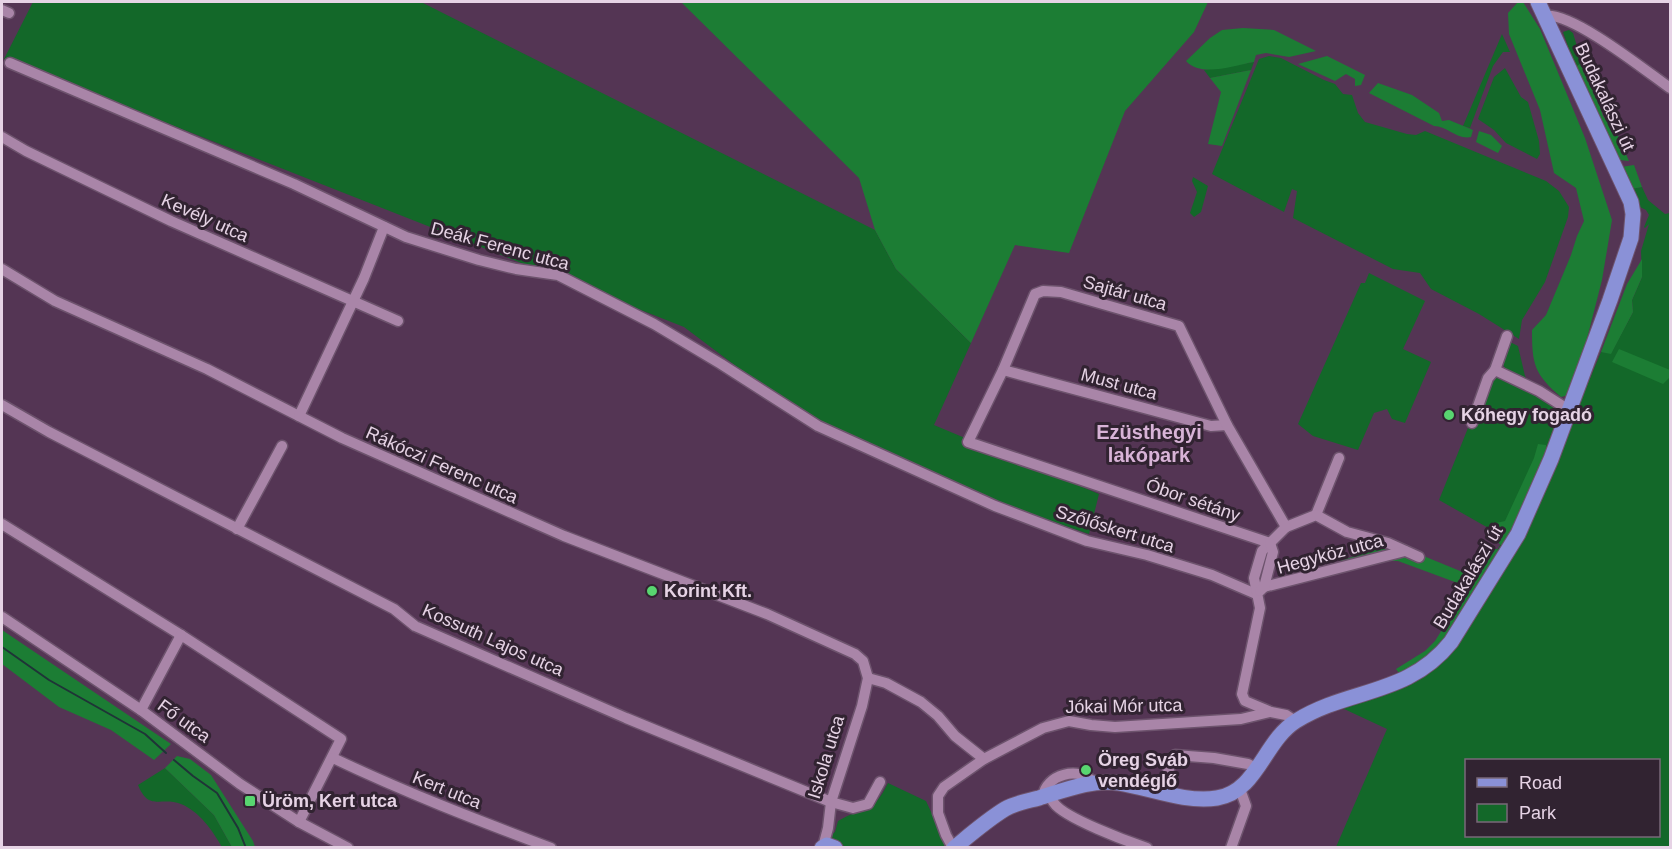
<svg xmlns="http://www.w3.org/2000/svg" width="1672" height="849" viewBox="0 0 1672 849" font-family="Helvetica,sans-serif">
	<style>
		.green { fill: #136829; fill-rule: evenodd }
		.forest { fill: #1c7d34 }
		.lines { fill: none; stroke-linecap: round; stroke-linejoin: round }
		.stream { stroke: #1f3437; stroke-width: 2 }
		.minor-casing { stroke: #6d536d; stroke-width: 13 }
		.major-casing { stroke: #6d536d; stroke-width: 17 }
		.minor { stroke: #a985a8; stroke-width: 10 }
		.major { stroke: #8a91d7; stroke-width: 15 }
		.poi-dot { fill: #58d570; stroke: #312331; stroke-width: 2 }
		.labels { text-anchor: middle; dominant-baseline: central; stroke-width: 6; stroke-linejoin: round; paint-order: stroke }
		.street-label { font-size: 18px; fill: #e6d3e5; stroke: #312331 }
		.poi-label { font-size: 18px; font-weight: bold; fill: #e6d3e5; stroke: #312331; text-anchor: start }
		.neighbourhood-label { font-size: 20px; font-weight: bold; fill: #d8b3d7; stroke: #312331 }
	</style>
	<rect width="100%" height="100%" fill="#543554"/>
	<g class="green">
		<path d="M 33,2 L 421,2 L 875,230 L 896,269 L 971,343 L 934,425 L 1099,494 L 1089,534 L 966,493 L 794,410 L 684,327 L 4,59 Z"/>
		<path d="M 1569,30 L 1573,33 L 1582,63 L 1575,67 L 1563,32 Z"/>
		<path d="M 1502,34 L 1510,52 L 1503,52 L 1493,66 L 1470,128 L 1463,126 Z"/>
		<path d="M 1269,56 L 1281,58 L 1324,80 L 1335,84 L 1343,94 L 1352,95 L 1358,113 L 1365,122 L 1407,134 L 1416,135 L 1425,131 L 1546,181 L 1559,191 L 1569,207 L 1568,217 L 1545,282 L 1522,320 L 1519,339 L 1479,314 L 1431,289 L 1420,273 L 1393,269 L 1293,218 L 1297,191 L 1292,189 L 1284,212 L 1212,174 L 1259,59 Z"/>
		<path d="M 1254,62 L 1251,70 L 1210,78 L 1204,70 Z"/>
		<path d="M 1505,68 L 1521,97 L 1528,102 L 1539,141 L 1540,154 L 1537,159 L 1506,143 L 1494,130 L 1478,119 L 1494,77 Z"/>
		<path d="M 1193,177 L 1208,186 L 1201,212 L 1194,217 L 1190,213 L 1197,192 L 1192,181 Z"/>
		<path d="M 1642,187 L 1648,200 L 1665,214 L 1670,213 L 1670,847 L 1336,847 L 1387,729 L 1327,701 L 1417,668 L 1450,628 L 1502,542 L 1525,535 L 1601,352 L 1611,353 L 1633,312 L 1632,300 L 1642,277 L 1641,251 L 1649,224 L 1645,228 L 1644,227 L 1649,215 L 1646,210 L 1638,206 L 1631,189 ZM 1466,760 L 1658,760 L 1658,836 L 1466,836 Z"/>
		<path d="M 1369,273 L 1425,301 L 1403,349 L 1431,362 L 1405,423 L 1392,419 L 1387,409 L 1374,413 L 1358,450 L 1313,436 L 1298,424 L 1361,283 L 1365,283 Z"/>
		<path d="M 1508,343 L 1512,343 L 1518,346 L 1525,376 L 1529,383 L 1509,373 L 1503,365 Z"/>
		<path d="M 1497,375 L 1558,407 L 1560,418 L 1551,439 L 1499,534 L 1439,500 L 1468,428 L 1475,424 L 1492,376 Z"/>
		<path d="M 165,768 L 214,815 L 232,847 L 222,847 C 212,830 200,812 181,804 C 161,796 149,812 138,785 Z"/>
		<path d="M 888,783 L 926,801 L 946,844 L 942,848 L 847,847 L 834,842 L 829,836 L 835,832 L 838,821 C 864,806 873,814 888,783 Z"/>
	</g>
	<g class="forest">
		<path d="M 681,2 L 1208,2 L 1194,32 L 1125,111 L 1069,253 L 1015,245 L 971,343 L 896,269 L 875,230 L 859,178 Z"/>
		<path d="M 1518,2 L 1523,2 L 1540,29 L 1585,138 L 1612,220 L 1602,280 L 1581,362 L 1568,395 L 1561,397 C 1534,374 1532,364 1532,330 L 1546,315 L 1571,255 L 1577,236 L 1584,221 L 1576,188 L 1554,173 L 1540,110 L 1509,34 L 1508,13 Z"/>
		<path d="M 1243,28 L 1274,30 L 1316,51 L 1289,57 L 1266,53 L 1256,55 L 1254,62 C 1235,65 1201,78 1186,61 L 1210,38 L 1222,30 Z"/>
		<path d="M 1327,56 L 1365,75 L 1361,85 L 1355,86 L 1355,79 L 1346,74 L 1335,81 L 1298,64 Z"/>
		<path d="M 1582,63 L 1587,66 L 1603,116 L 1618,136 L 1629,161 L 1619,160 L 1575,67 Z"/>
		<path d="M 1251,70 L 1222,146 L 1208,144 L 1221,92 L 1210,78 Z"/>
		<path d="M 1378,83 L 1412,95 L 1439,113 L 1442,121 L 1449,120 L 1473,130 L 1471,137 C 1457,140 1447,126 1434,126 L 1369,93 Z"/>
		<path d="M 1479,131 L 1491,135 L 1502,146 L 1498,153 L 1476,142 Z"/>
		<path d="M 1634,165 L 1642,187 L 1631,189 L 1621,167 Z"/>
		<path d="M 1642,259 L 1642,277 L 1632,300 L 1633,312 L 1611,354 L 1601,352 L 1627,284 Z"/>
		<path d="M 1619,349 L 1670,370 L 1670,377 L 1663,384 L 1612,362 Z"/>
		<path d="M 1538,444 L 1546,445 L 1546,455 L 1510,535 L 1502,546 L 1493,538 L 1496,523 L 1505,521 L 1534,458 Z"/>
		<path d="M 1388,545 L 1420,552 L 1426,557 L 1465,573 L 1463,585 L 1398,561 L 1387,561 L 1343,572 L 1340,561 Z"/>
		<path d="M 1493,548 L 1499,550 L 1443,642 L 1422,661 L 1399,673 L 1396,669 L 1425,651 L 1435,641 Z"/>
		<path d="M 2,630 L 171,744 L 154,760 L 111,730 L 59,707 L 2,664 Z"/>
		<path d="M 177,756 L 190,759 L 211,775 L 253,841 L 255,847 L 232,847 L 214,815 L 165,768 Z"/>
	</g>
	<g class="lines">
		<g class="stream">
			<path d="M 2,647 L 49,680 L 145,734 L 166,753"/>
			<path d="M 174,760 L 193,776 L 217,793 L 238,828 L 246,848"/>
		</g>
		<defs>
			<g id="minor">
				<path d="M 2,10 L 9,13"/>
				<path d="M 1545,16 C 1571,11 1646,71 1670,88"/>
				<path d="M 10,63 L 294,184 L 406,237 L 479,260 L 516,269 L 558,275 L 654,324 L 721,364 L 818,426 L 995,506 L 1087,541 L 1147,555 L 1212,575 L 1256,594"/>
				<path d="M 2,137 L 26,151 L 171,221 L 398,321"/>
				<path d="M 2,269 L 55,301 L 207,369 L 342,438 L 564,536 L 767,614 L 855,654 L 863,661 L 868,678 L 862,706 L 831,802 L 828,828 L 823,847"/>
				<path d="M 1003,370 L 1211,426 L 1227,425"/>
				<path d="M 1495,370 L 1507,336"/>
				<path d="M 2,405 L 49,432 L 394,609 L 415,626 L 626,718 L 831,802 L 853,808 L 868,804 L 880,782"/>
				<path d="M 299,416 L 364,278 L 384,227"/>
				<path d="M 1472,423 L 1488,378 L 1495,370 L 1539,391 L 1569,410"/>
				<path d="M 1316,515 L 1339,458"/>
				<path d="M 2,524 L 181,635 L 341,739 L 299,822"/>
				<path d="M 1286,527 L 1316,515 L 1347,532 L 1388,543 L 1419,557"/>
				<path d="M 237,529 L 282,446"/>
				<path d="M 1270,543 L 968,442 L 1003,370 L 1035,294 L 1043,291 L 1061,292 L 1179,326 L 1227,425 L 1286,527 L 1262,551 L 1254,578 L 1260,608 L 1242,694 L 1245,701 L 1271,712 L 1286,715 L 1295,721"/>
				<path d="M 1264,587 L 1405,551"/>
				<path d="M 1260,591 L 1264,587 L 1273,552 L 1270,543"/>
				<path d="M 2,617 L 141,710 L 240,784 L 299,822 L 348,848"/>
				<path d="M 868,678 L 886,683 L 921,702 L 938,716 L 955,736 L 984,759"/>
				<path d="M 141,710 L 181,635"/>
				<path d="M 333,758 C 404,792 477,820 551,848"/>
				<path d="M 1162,792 L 1172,759 L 1175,755 L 1214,758 L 1248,764 L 1256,768"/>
				<path d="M 1050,795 C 1051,797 1052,801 1054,803 C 1064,818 1129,842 1147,848"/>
				<path d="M 1043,797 C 1045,774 1080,766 1093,782"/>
				<path d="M 953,848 L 946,835 L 938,813 L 938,796 L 944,787 L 984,759 L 1043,728 L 1069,721 L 1091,725 L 1115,727 L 1241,719 L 1270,712"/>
				<path d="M 1231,848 L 1246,806 L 1240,789"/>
			</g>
			<g id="major">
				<path d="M 822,848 L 827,845 L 835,848"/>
				<path d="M 954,848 C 971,834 987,820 1005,809 C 1015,803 1028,801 1039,798 C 1065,790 1091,779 1119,783 C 1150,788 1185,803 1217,798 C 1257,792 1264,741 1296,721 C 1349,688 1408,696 1451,642 L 1518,534 L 1551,459 L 1610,300 L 1631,238 L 1633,214 L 1631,202 L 1538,2"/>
			</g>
		</defs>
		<use href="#minor" class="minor-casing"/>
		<use href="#major" class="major-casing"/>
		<use href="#minor" class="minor"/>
		<use href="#major" class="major"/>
	</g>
	<g class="poi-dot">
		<circle cx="1449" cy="415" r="6"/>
		<circle cx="652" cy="591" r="6"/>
		<circle cx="1086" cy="770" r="6"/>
		<rect x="244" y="795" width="12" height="12" rx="3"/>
	</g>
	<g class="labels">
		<g class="street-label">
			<text transform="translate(1605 97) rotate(65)">Budakalászi út</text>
			<text transform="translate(205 218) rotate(24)">Kevély utca</text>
			<text transform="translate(500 246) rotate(15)">Deák Ferenc utca</text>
			<text transform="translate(1125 293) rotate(16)">Sajtár utca</text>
			<text transform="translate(1119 384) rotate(15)">Must utca</text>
			<text transform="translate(442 465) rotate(24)">Rákóczi Ferenc utca</text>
			<text transform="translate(1193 500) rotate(19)">Óbor sétány</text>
			<text transform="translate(1115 529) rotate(17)">Szőlőskert utca</text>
			<text transform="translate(1330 554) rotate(-15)">Hegyköz utca</text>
			<text transform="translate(1468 577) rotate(-59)">Budakalászi út</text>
			<text transform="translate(493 640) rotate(24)">Kossuth Lajos utca</text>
			<text transform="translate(1124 706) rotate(-1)">Jókai Mór utca</text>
			<text transform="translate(184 721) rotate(36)">Fő utca</text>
			<text transform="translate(826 757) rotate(-73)">Iskola utca</text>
			<text transform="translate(447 790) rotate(22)">Kert utca</text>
		</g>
		<g class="poi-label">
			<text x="1461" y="415">Kőhegy fogadó</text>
			<text x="664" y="591">Korint Kft.</text>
			<text x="1098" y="760">Öreg Sváb<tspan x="1098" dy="21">vendéglő</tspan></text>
			<text x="262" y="801">Üröm, Kert utca</text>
		</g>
		<g class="neighbourhood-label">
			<text x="1149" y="432">Ezüsthegyi<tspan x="1149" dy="23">lakópark</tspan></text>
		</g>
	</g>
	<rect width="1672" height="849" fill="none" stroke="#e6d3e5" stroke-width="6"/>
	<rect x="1465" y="759" width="195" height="78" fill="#312331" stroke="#796979" stroke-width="1.5"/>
	<rect x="1477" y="778" width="30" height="9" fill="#8a91d7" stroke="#796979" stroke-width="1.5"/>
	<text x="1519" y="789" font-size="18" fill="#e6d3e5">Road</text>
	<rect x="1477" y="804" width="30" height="18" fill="#136829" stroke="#796979" stroke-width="1.5"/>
	<text x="1519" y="819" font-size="18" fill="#e6d3e5">Park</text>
</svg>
